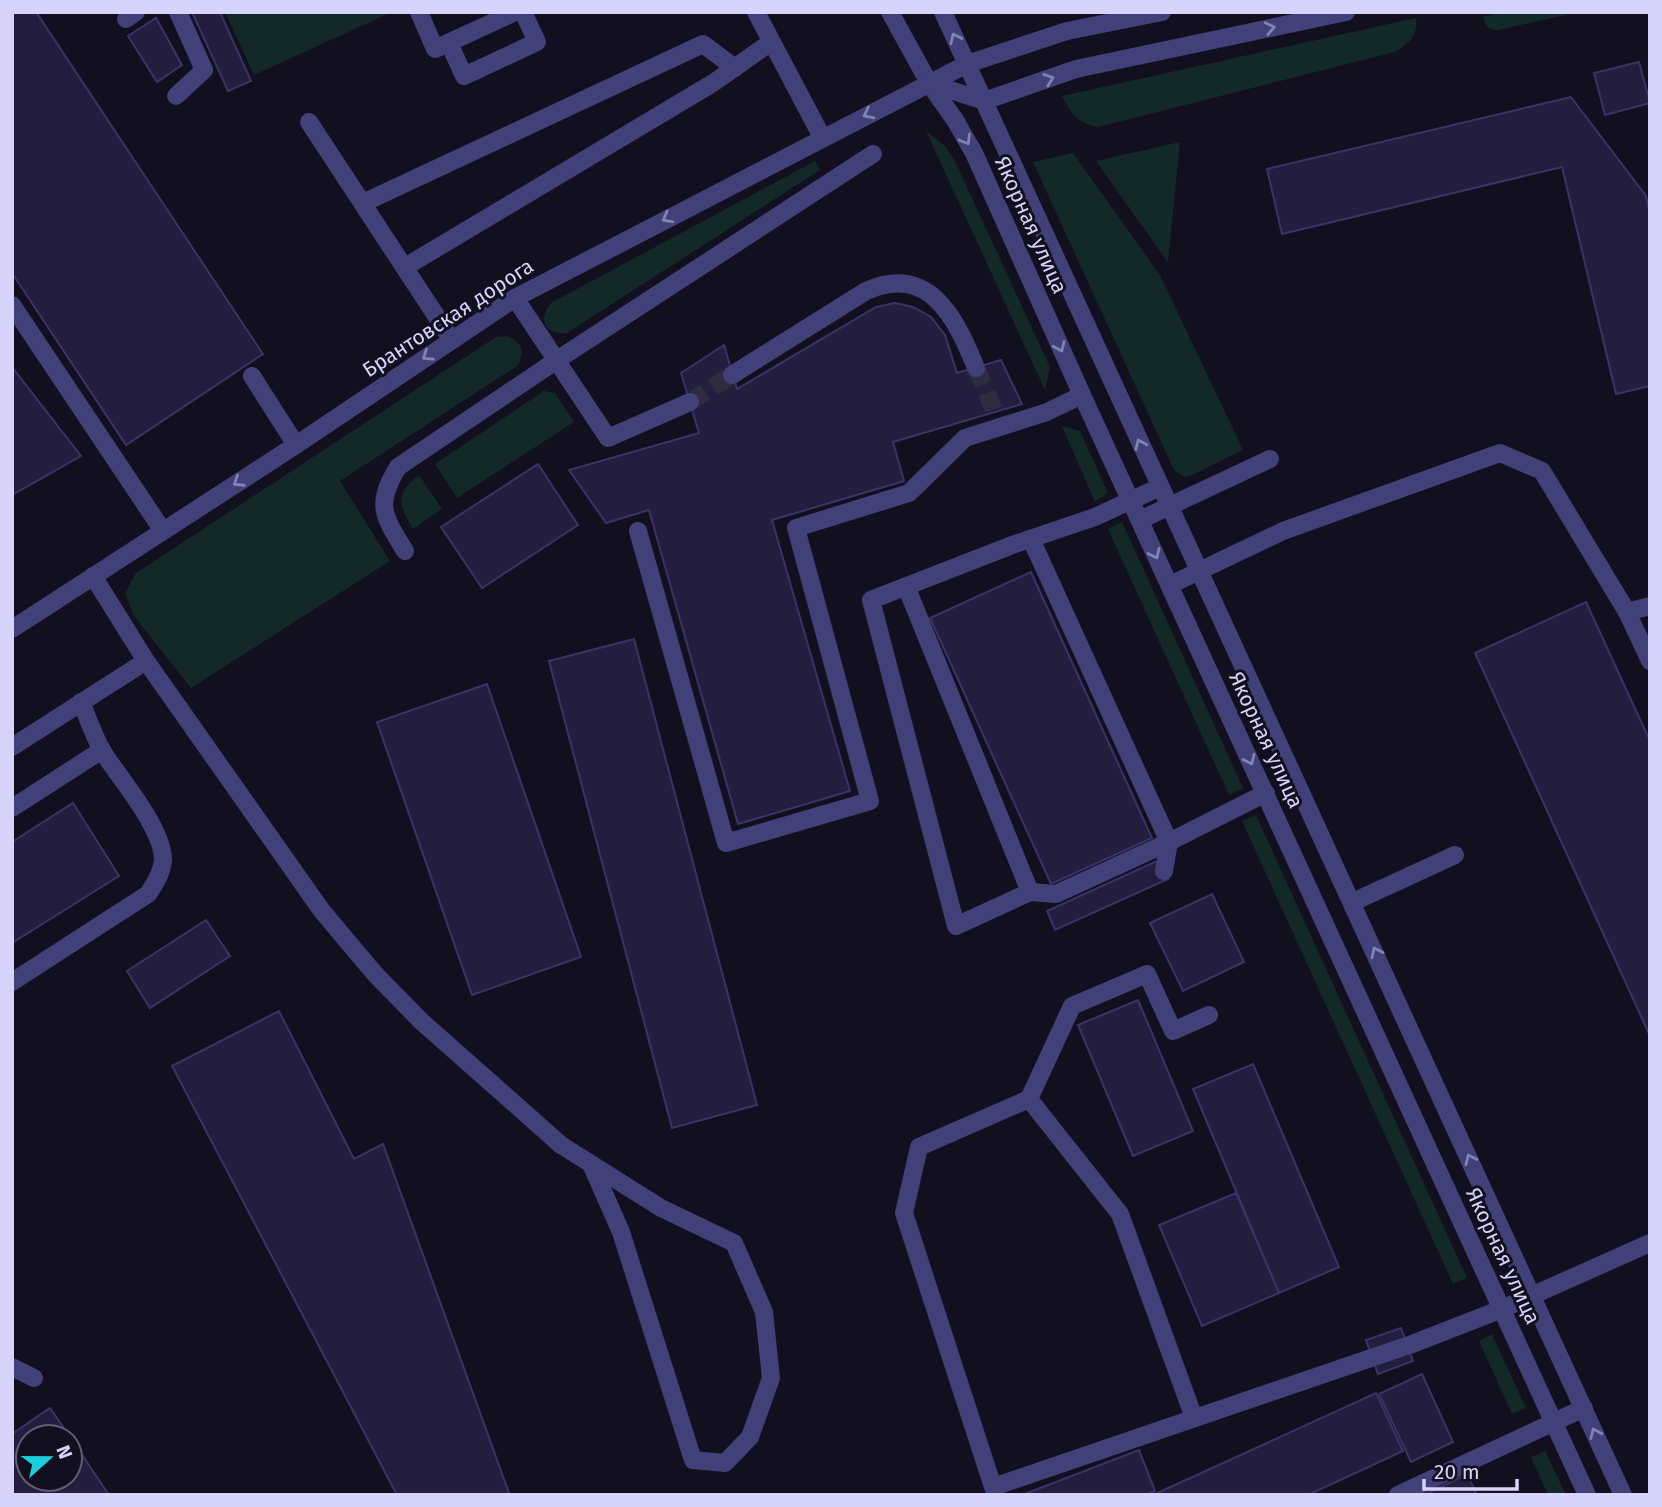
<svg xmlns="http://www.w3.org/2000/svg" width="1662" height="1507" viewBox="0 0 1662 1507" font-family="'Fira Sans',sans-serif">
	<style>
		.green { fill: #132928 }
		.building { fill: #241e3e; stroke: #3c3267; stroke-width: 2 }
		.lines { fill: none; stroke-linecap: round; stroke-linejoin: round }
		.minor-tunnel { stroke: #302c40; stroke-width: 18; stroke-dasharray: 18 9; stroke-linecap: butt }
		.minor { stroke: #414079; stroke-width: 18 }
		.oneway { stroke: #8482b3 }
		.labels { text-anchor: middle; dominant-baseline: central; stroke-width: 6; stroke-linejoin: round; paint-order: stroke }
		.street-label { font-size: 21px; fill: #d7d3fa; stroke: #120f1f }
	</style>
	<rect width="100%" height="100%" fill="#120f1f"/>
	<g class="green">
		<path d="M 225,12 L 392,12 L 254,75 Z"/>
		<path d="M 1501,12 L 1580,12 L 1498,30 C 1487,30 1486,26 1483,17 Z"/>
		<path d="M 1416,18 C 1419,35 1408,44 1395,52 L 1098,127 C 1078,123 1071,114 1062,96 Z"/>
		<path d="M 926,131 L 945,146 L 954,159 L 1050,367 L 1045,390 Z"/>
		<path d="M 1180,142 L 1168,262 L 1096,161 Z"/>
		<path d="M 1073,153 L 1160,275 L 1243,450 L 1192,475 L 1184,477 L 1174,470 L 1033,162 Z"/>
		<path d="M 815,161 L 820,170 L 567,333 C 545,335 537,320 551,303 Z"/>
		<path d="M 507,336 C 522,342 526,352 517,366 L 340,481 L 390,561 L 191,688 L 134,616 L 125,593 L 136,573 L 496,337 Z"/>
		<path d="M 544,391 L 555,393 L 574,422 L 457,498 L 435,464 Z"/>
		<path d="M 1062,426 L 1080,431 L 1108,493 L 1095,502 Z"/>
		<path d="M 419,475 L 442,509 L 413,529 C 398,505 395,493 419,475 Z"/>
		<path d="M 1122,522 L 1243,788 L 1229,795 L 1108,529 Z"/>
		<path d="M 1256,815 L 1467,1278 L 1453,1284 L 1242,821 Z"/>
		<path d="M 1492,1334 L 1526,1408 L 1512,1414 L 1479,1341 Z"/>
		<path d="M 1545,1451 L 1566,1495 L 1548,1495 L 1531,1457 Z"/>
	</g>
	<g class="building">
		<path d="M 12,12 L 36,12 L 263,354 L 126,445 L 12,273 Z"/>
		<path d="M 192,12 L 220,12 L 251,81 L 228,91 Z"/>
		<path d="M 156,18 L 182,65 L 157,82 L 128,36 Z"/>
		<path d="M 1639,62 L 1650,103 L 1605,115 L 1594,73 Z"/>
		<path d="M 1571,97 L 1646,196 L 1650,214 L 1650,386 L 1616,394 L 1562,167 L 1282,234 L 1267,169 Z"/>
		<path d="M 895,303 L 913,307 L 931,317 L 945,335 L 957,373 L 1001,360 L 1022,404 L 893,442 L 904,481 L 772,520 L 850,791 L 738,824 L 649,510 L 606,523 L 569,470 L 699,433 L 681,373 L 724,345 L 737,389 L 876,307 Z"/>
		<path d="M 12,367 L 81,456 L 12,495 Z"/>
		<path d="M 538,464 L 578,525 L 482,588 L 441,527 Z"/>
		<path d="M 1031,572 L 1152,838 L 1051,884 L 930,618 Z"/>
		<path d="M 1586,602 L 1650,741 L 1650,1036 L 1475,653 Z"/>
		<path d="M 634,639 L 757,1105 L 672,1128 L 549,661 Z"/>
		<path d="M 487,684 L 581,957 L 472,995 L 377,722 Z"/>
		<path d="M 73,803 L 119,876 L 12,943 L 12,842 Z"/>
		<path d="M 1159,860 L 1168,879 L 1055,930 L 1047,911 Z"/>
		<path d="M 1212,894 L 1244,962 L 1183,991 L 1150,923 Z"/>
		<path d="M 206,920 L 230,956 L 150,1008 L 127,971 Z"/>
		<path d="M 1138,1000 L 1193,1131 L 1133,1156 L 1078,1025 Z"/>
		<path d="M 279,1011 L 354,1159 L 383,1144 L 509,1493 L 505,1495 L 397,1495 L 172,1066 Z"/>
		<path d="M 1253,1064 L 1339,1267 L 1279,1293 L 1193,1089 Z"/>
		<path d="M 1236,1193 L 1279,1293 L 1202,1326 L 1159,1225 Z"/>
		<path d="M 1401,1328 L 1413,1361 L 1378,1374 L 1366,1340 Z"/>
		<path d="M 1422,1374 L 1453,1442 L 1411,1462 L 1379,1394 Z"/>
		<path d="M 1376,1393 L 1403,1451 L 1308,1495 L 1153,1495 Z"/>
		<path d="M 50,1408 L 70,1437 L 28,1437 L 28,1479 L 70,1479 L 70,1437 L 109,1495 L 12,1495 L 12,1434 Z"/>
		<path d="M 1139,1450 L 1155,1491 L 1145,1495 L 1022,1495 Z"/>
		<path d="M 1467,1474 L 1477,1495 L 1424,1495 Z"/>
	</g>
	<g class="lines">
		<g class="minor-tunnel">
			<path d="M 976,368 L 995,412"/>
			<path d="M 690,402 L 732,375"/>
		</g>
		<g class="minor">
			<path d="M 419,12 L 435,49 L 515,12"/>
			<path d="M 756,12 L 822,137"/>
			<path d="M 890,12 L 929,83 L 955,120 L 974,153 L 1082,395 L 1587,1495"/>
			<path d="M 943,12 L 1623,1495"/>
			<path d="M 126,19 L 136,12"/>
			<path d="M 449,43 L 464,76 L 537,42 L 523,12"/>
			<path d="M 929,83 L 984,101 L 1076,69 L 1346,12"/>
			<path d="M 176,96 L 204,70 L 178,12"/>
			<path d="M 309,122 L 452,340"/>
			<path d="M 363,203 L 703,44 L 735,68"/>
			<path d="M 405,267 L 713,83 L 771,42"/>
			<path d="M 515,298 L 608,438 L 690,402"/>
			<path d="M 12,305 L 163,531"/>
			<path d="M 732,375 L 866,291 C 929,263 956,318 976,368"/>
			<path d="M 252,376 L 296,445"/>
			<path d="M 1140,520 L 1270,459"/>
			<path d="M 638,531 L 726,843 L 870,801 L 796,528 L 909,493 L 965,438 L 1047,412 L 1082,395"/>
			<path d="M 1031,539 L 1169,842 L 1164,871"/>
			<path d="M 405,551 C 383,515 375,505 398,467 L 557,360 L 873,154"/>
			<path d="M 93,576 L 146,661 L 322,911 L 375,974 L 421,1021 L 561,1145 L 661,1208 L 734,1243 L 764,1312 L 771,1378 L 750,1437 L 725,1463 L 693,1460 L 621,1232 L 591,1164"/>
			<path d="M 1170,585 L 1283,531 L 1500,453 L 1542,471 L 1627,612 L 1650,661"/>
			<path d="M 906,586 L 1030,892 L 956,926 L 871,600 L 1015,544 L 1095,517 L 1160,487"/>
			<path d="M 1627,612 L 1650,606"/>
			<path d="M 12,629 L 296,445 L 515,298 L 967,64 L 1067,31 L 1162,12"/>
			<path d="M 12,747 L 146,661"/>
			<path d="M 12,808 L 102,750"/>
			<path d="M 1030,892 L 1056,894 L 1169,842 L 1266,793"/>
			<path d="M 1353,902 L 1455,855"/>
			<path d="M 12,982 L 148,894 C 155,884 162,873 163,860 C 163,828 120,779 103,752 C 94,737 88,718 81,702"/>
			<path d="M 1029,1099 L 919,1147 L 904,1213 L 993,1487 L 1412,1344 L 1502,1309 L 1650,1243"/>
			<path d="M 12,1367 L 34,1378"/>
			<path d="M 1194,1418 L 1120,1214 L 1029,1099 L 1072,1006 L 1147,974 L 1173,1031 L 1209,1015"/>
			<path d="M 1398,1495 L 1584,1408"/>
		</g>
	</g>
	<defs><path id="oneway-chevron" d="M-2-3.5L2.5 0L-2 3.5" fill="none" stroke-width="1.6" stroke-linecap="round" stroke-linejoin="round" transform="scale(1.75)"/></defs>
	<g class="oneway">
		<use href="#oneway-chevron" transform="translate(1270 28) rotate(-12)"/>
		<use href="#oneway-chevron" transform="translate(955 38) rotate(-115)"/>
		<use href="#oneway-chevron" transform="translate(1049 79) rotate(-20)"/>
		<use href="#oneway-chevron" transform="translate(868 114) rotate(153)"/>
		<use href="#oneway-chevron" transform="translate(966 140) rotate(60)"/>
		<use href="#oneway-chevron" transform="translate(667 218) rotate(152)"/>
		<use href="#oneway-chevron" transform="translate(1060 347) rotate(66)"/>
		<use href="#oneway-chevron" transform="translate(427 356) rotate(146)"/>
		<use href="#oneway-chevron" transform="translate(1140 444) rotate(-114)"/>
		<use href="#oneway-chevron" transform="translate(238 482) rotate(147)"/>
		<use href="#oneway-chevron" transform="translate(1155 554) rotate(65)"/>
		<use href="#oneway-chevron" transform="translate(1250 760) rotate(65)"/>
		<use href="#oneway-chevron" transform="translate(1376 952) rotate(-115)"/>
		<use href="#oneway-chevron" transform="translate(1470 1159) rotate(-115)"/>
		<use href="#oneway-chevron" transform="translate(1595 1433) rotate(-114)"/>
	</g>
	<g class="labels">
		<g class="street-label">
			<text transform="translate(1031 225) rotate(66)">Якорная улица</text>
			<text transform="translate(448 318) rotate(-33)">Брантовская дорога</text>
			<text transform="translate(1266 740) rotate(65)">Якорная улица</text>
			<text transform="translate(1503 1256) rotate(65)">Якорная улица</text>
		</g>
	</g>
	<rect width="1662" height="1507" fill="none" stroke="#d7d3fa" stroke-width="28"/>
	<g transform="translate(49 1458) rotate(69)"><circle r="33" fill="#120f1f" stroke="#615d77" stroke-width="2"/>
	<path d="M0-5L12 26L0 18L-12 26Z" fill="#1acede"/>
	<text y="-10" font-size="19" font-weight="bold" text-anchor="middle" fill="#d7d3fa">N</text>
	</g>
	<path d="M1424 1479v10h93v-10" fill="none" stroke="#d7d3fa" stroke-width="3.5"/>
	<text x="1434" y="1479" font-size="21" fill="#d7d3fa" stroke="#120f1f" stroke-width="5" paint-order="stroke">20 m</text>
</svg>
